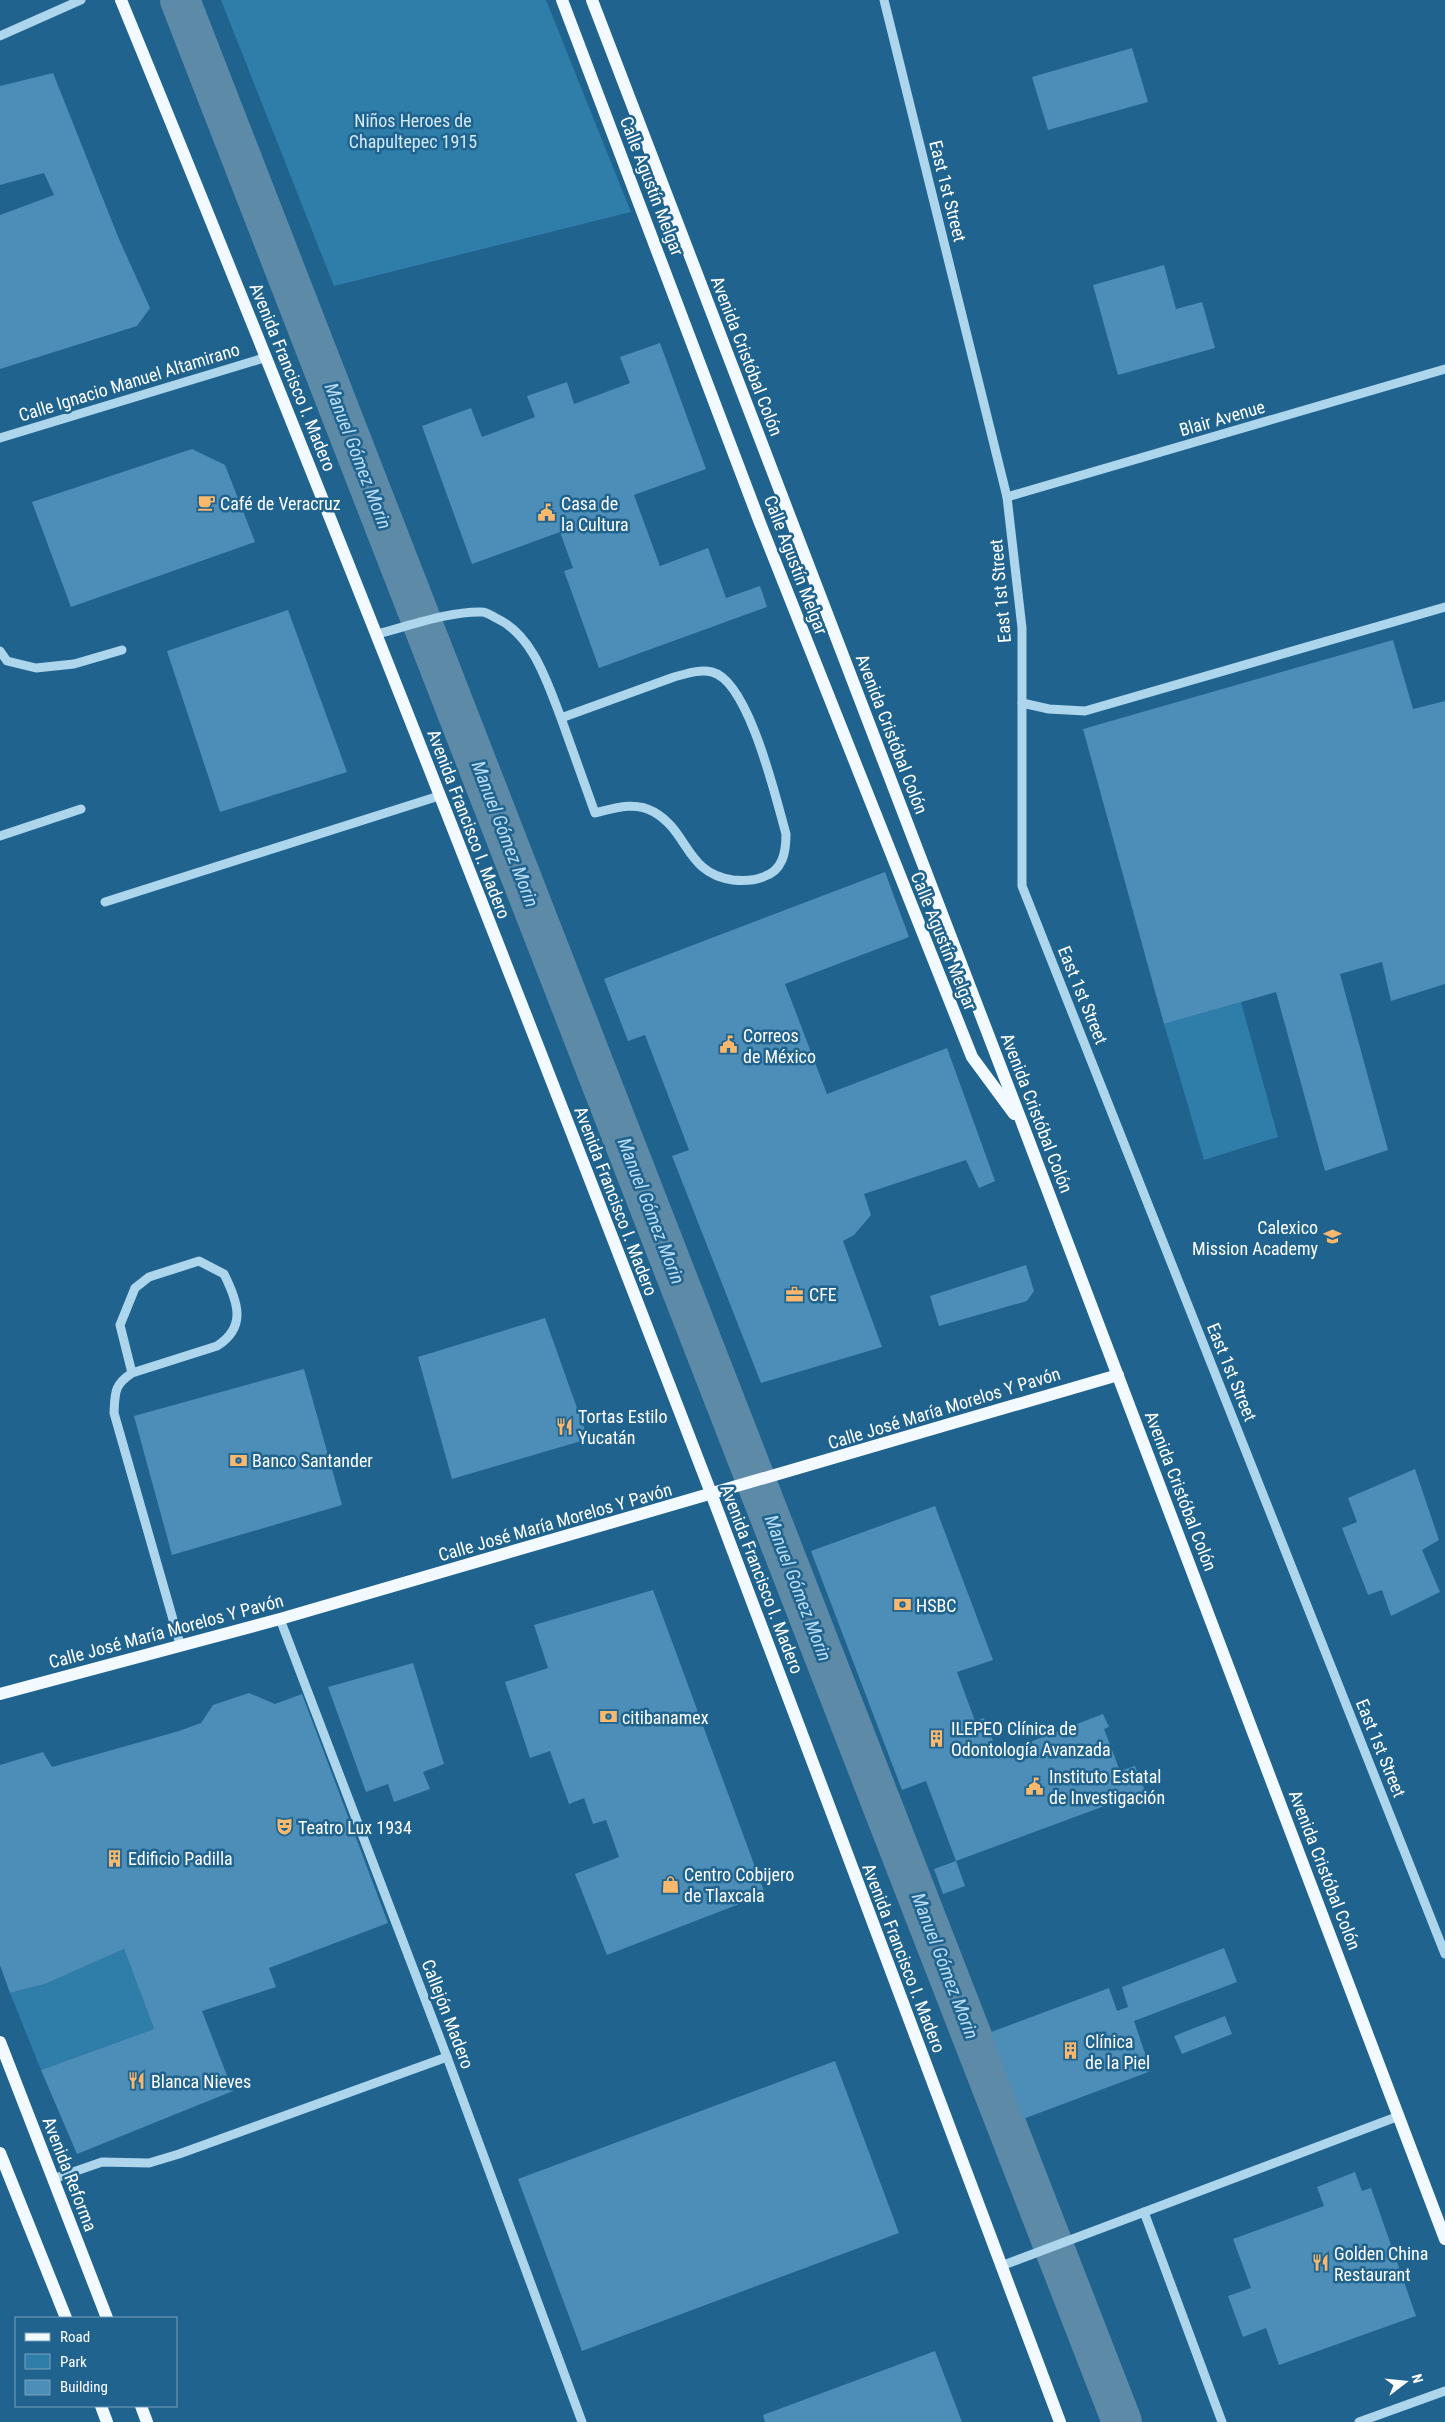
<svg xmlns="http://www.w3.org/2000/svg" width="1445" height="2422" viewBox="0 0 1445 2422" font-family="'Roboto Condensed',sans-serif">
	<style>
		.green { fill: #2f7da9 }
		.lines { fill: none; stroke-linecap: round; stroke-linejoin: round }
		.canal { stroke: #5d8aa7; stroke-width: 40 }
		.building { fill: #4c8eb7 }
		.minor { stroke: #add5ec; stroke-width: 9 }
		.major { stroke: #f3faff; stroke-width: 12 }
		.labels { text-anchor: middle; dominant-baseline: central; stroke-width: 5; stroke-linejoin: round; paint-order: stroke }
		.park-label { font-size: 18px; fill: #d3ebf9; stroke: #1f638e }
		.street-label { font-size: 18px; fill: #fff; stroke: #1f638e }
		.poi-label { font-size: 18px; fill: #fff; stroke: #1f638e; text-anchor: start }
		.water-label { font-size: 19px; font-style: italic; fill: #b9def3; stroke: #1f638e }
	</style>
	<rect width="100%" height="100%" fill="#1f638e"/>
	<g class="green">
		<path d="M 221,0 L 546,0 L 631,212 L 334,286 Z"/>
		<path d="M 1241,1002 L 1278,1137 L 1204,1160 L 1164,1024 Z"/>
		<path d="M 124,1949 L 154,2029 L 41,2070 L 10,1993 L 45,1984 Z"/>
	</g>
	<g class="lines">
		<path class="canal" d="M 180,0 L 1122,2422"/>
	</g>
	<g class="building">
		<path d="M 1132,48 L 1148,102 L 1048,130 L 1032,77 Z"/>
		<path d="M 53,73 L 119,239 L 150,308 L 137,326 L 0,369 L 0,215 L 54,195 L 44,173 L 0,185 L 0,86 Z"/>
		<path d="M 1164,265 L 1176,309 L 1202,302 L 1215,348 L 1118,375 L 1093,285 Z"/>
		<path d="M 660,343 L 706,469 L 634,495 L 660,566 L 708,548 L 726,598 L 760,586 L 767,607 L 599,668 L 564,571 L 573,568 L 560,532 L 472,564 L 422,426 L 471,408 L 482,437 L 535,417 L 527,396 L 567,382 L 574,404 L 630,383 L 620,357 Z"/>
		<path d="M 192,449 L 225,465 L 255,542 L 71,607 L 32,502 Z"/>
		<path d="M 288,610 L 347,772 L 220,812 L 167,651 Z"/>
		<path d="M 1393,640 L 1413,709 L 1445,701 L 1445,984 L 1391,1001 L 1382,962 L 1340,974 L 1388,1150 L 1325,1171 L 1276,992 L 1164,1024 L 1083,729 Z"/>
		<path d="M 885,872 L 909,937 L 785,984 L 827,1094 L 947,1048 L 995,1181 L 979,1188 L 966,1160 L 864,1194 L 871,1215 L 854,1235 L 843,1241 L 882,1347 L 761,1383 L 672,1156 L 689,1150 L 645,1035 L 628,1041 L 604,979 Z"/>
		<path d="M 1026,1265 L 1034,1291 L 1027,1301 L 939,1326 L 930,1296 Z"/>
		<path d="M 545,1318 L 588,1439 L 452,1479 L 418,1357 Z"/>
		<path d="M 304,1369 L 342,1505 L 172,1555 L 134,1416 Z"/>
		<path d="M 1415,1469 L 1439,1540 L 1422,1550 L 1440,1592 L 1391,1616 L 1382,1590 L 1368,1595 L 1342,1528 L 1357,1522 L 1348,1498 Z"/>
		<path d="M 935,1506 L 993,1660 L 957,1672 L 975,1721 L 984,1718 L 998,1754 L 1103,1714 L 1109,1727 L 1104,1729 L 1120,1771 L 1135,1766 L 1145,1791 L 956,1861 L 965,1886 L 943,1894 L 934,1869 L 956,1861 L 926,1781 L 902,1790 L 811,1551 Z"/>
		<path d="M 653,1590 L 765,1894 L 607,1955 L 575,1874 L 619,1857 L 606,1820 L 593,1824 L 584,1798 L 569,1804 L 550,1751 L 530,1758 L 505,1682 L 548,1668 L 534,1625 Z"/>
		<path d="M 413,1663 L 444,1764 L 423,1772 L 430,1789 L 394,1802 L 388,1784 L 366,1792 L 328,1687 Z"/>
		<path d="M 249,1693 L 275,1704 L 302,1694 L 388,1923 L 269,1968 L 276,1987 L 202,2011 L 233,2091 L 77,2154 L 41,2070 L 154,2029 L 124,1949 L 45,1984 L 10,1993 L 0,1965 L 0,1765 L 43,1752 L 52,1767 L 179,1731 L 201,1723 L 213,1705 Z"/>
		<path d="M 1224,1948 L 1237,1982 L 1134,2021 L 1151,2071 L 1023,2119 L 991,2032 L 1109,1988 L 1117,2011 L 1128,2007 L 1122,1987 Z"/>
		<path d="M 1225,2016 L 1232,2034 L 1182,2054 L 1174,2036 Z"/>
		<path d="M 835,2061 L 899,2233 L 582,2351 L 518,2179 Z"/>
		<path d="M 1355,2172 L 1362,2191 L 1371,2188 L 1416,2316 L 1279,2365 L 1266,2328 L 1243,2337 L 1228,2296 L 1251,2288 L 1233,2239 L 1324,2206 L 1317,2187 Z"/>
		<path d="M 935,2351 L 962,2422 L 765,2422 L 763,2415 Z"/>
	</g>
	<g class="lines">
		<g class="minor">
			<path d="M 884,0 L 1007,497 L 1022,628 L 1022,886 L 1445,1954"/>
			<path d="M 0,36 L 81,0"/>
			<path d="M 0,438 L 267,357"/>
			<path d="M 1007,497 L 1445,369"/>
			<path d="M 377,634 C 409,626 450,611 482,612 C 487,612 492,616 496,618 C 533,635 547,682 561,718 L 674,677 C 686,674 699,669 712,672 C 749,681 776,799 786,834 C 786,852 783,871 763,877 C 753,881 743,881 733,880 C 686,874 689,832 654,812 C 635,801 615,808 595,813 L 561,718"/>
			<path d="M 0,651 L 7,661 L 36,668 L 74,664 L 122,650"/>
			<path d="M 1022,703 L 1049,709 L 1085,711 L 1445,607"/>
			<path d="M 0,836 L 81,809"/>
			<path d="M 105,902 L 439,796"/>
			<path d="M 132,1373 L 120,1325 L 135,1288 L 149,1277 L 199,1261 L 224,1274 C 238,1302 247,1327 217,1346 L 132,1373 C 114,1385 115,1392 114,1413 L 180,1644"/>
			<path d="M 280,1619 L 447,2057 L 582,2422"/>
			<path d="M 53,2179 L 102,2162 L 149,2163 L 179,2154 L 447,2057"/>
			<path d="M 1144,2212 L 1222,2422"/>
			<path d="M 1001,2266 L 1399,2116"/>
			<path d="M 1359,2422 L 1445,2391"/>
		</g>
		<g class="major">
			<path d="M 121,0 C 324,495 519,994 711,1493 C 829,1802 943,2113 1060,2422"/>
			<path d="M 562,0 L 760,523 L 972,1057 L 1014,1114"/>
			<path d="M 592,0 L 1024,1128 L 1445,2239"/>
			<path d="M 0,1694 L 280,1619 L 1118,1375"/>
			<path d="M 0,2042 L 107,2318"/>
			<path d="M 0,2153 L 66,2318"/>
			<path d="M 101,2406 L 107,2422"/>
			<path d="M 141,2406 L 147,2422"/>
		</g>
	</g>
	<defs>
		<symbol id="cafe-bare" viewBox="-9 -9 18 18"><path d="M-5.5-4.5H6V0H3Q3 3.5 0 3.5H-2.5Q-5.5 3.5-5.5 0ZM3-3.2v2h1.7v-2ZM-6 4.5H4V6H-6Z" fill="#fab86d" stroke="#1f638e" stroke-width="2.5" paint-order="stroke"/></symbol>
		<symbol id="civic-bare" viewBox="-9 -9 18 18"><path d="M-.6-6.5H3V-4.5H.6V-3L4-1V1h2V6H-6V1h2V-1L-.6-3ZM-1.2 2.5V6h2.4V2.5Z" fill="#fab86d" stroke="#1f638e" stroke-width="2.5" paint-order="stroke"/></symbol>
		<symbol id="school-bare" viewBox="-9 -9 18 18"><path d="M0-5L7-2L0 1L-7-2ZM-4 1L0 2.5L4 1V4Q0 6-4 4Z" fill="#fab86d" stroke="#1f638e" stroke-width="2.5" paint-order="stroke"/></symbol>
		<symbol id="office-bare" viewBox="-9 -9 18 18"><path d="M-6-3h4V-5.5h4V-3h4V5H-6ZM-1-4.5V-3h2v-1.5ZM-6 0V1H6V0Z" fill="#fab86d" stroke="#1f638e" stroke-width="2.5" paint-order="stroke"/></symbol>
		<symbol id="restaurant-bare" viewBox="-9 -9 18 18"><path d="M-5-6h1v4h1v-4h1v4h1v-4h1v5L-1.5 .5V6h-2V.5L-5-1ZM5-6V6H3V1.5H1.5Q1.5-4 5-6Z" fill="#fab86d" stroke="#1f638e" stroke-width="2.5" paint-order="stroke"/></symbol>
		<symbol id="bank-bare" viewBox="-9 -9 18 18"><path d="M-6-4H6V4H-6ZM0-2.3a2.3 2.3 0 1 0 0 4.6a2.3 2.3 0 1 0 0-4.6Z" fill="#fab86d" stroke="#1f638e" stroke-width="2.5" paint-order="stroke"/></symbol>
		<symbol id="building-bare" viewBox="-9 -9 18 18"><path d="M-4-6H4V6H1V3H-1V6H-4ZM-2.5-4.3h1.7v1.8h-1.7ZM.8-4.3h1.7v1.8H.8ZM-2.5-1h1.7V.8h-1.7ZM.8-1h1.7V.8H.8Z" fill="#fab86d" stroke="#1f638e" stroke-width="2.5" paint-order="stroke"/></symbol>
		<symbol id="theatre-bare" viewBox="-9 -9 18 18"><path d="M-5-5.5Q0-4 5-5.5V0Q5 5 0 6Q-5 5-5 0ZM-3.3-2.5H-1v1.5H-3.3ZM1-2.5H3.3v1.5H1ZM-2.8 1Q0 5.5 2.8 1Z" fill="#fab86d" stroke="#1f638e" stroke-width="2.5" paint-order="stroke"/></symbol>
		<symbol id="shop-bare" viewBox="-9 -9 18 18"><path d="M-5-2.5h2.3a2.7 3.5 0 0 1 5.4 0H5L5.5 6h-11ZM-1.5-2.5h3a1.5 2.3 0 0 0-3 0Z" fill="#fab86d" stroke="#1f638e" stroke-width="2.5" paint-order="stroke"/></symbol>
	</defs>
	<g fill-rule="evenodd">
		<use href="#cafe-bare" x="194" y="490" width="25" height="25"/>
		<use href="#civic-bare" x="534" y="500" width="25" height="25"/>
		<use href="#civic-bare" x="716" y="1032" width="25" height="25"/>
		<use href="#school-bare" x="1320" y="1224" width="25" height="25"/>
		<use href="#office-bare" x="782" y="1282" width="25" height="25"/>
		<use href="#restaurant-bare" x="552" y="1414" width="25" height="25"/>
		<use href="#bank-bare" x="226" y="1448" width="25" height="25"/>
		<use href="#bank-bare" x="890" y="1592" width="25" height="25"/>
		<use href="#bank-bare" x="596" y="1704" width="25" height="25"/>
		<use href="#building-bare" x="924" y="1726" width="25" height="25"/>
		<use href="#civic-bare" x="1022" y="1774" width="25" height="25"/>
		<use href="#theatre-bare" x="272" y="1814" width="25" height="25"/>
		<use href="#building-bare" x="102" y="1846" width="25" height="25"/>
		<use href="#shop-bare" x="658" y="1872" width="25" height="25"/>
		<use href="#building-bare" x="1058" y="2038" width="25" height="25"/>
		<use href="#restaurant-bare" x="124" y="2068" width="25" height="25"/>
		<use href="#restaurant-bare" x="1308" y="2250" width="25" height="25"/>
	</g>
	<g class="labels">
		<g class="park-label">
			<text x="413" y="120">Niños Heroes de<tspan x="413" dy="21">Chapultepec 1915</tspan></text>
		</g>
		<g class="street-label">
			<text transform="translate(652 186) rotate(69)">Calle Agustín Melgar</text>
			<text transform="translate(948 191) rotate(76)">East 1st Street</text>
			<text transform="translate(747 356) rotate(69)">Avenida Cristóbal Colón</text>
			<text transform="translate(293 377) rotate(68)">Avenida Francisco I. Madero</text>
			<text transform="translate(129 382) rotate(-17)">Calle Ignacio Manuel Altamirano</text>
			<text transform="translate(1222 418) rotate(-16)">Blair Avenue</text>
			<text transform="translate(796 565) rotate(69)">Calle Agustín Melgar</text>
			<text transform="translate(1000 591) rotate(-95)">East 1st Street</text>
			<text transform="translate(892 734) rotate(69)">Avenida Cristóbal Colón</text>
			<text transform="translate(469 824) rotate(69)">Avenida Francisco I. Madero</text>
			<text transform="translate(944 941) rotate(68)">Calle Agustín Melgar</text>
			<text transform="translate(1083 995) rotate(68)">East 1st Street</text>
			<text transform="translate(1037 1113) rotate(69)">Avenida Cristóbal Colón</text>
			<text transform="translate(616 1201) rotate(69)">Avenida Francisco I. Madero</text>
			<text transform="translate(1232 1372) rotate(68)">East 1st Street</text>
			<text transform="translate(944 1408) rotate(-17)">Calle José María Morelos Y Pavón</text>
			<text transform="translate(1181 1491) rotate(69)">Avenida Cristóbal Colón</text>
			<text transform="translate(555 1522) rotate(-16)">Calle José María Morelos Y Pavón</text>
			<text transform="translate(762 1579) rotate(69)">Avenida Francisco I. Madero</text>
			<text transform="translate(166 1631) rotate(-15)">Calle José María Morelos Y Pavón</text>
			<text transform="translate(1381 1748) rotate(68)">East 1st Street</text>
			<text transform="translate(1325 1870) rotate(69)">Avenida Cristóbal Colón</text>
			<text transform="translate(904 1958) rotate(69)">Avenida Francisco I. Madero</text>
			<text transform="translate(448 2014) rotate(69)">Callejón Madero</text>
			<text transform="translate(70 2174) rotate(69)">Avenida Reforma</text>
		</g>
		<g class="poi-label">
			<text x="220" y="503">Café de Veracruz</text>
			<text x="561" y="503">Casa de<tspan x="561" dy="21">la Cultura</tspan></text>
			<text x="743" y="1035">Correos<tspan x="743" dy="21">de México</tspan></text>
			<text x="1318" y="1227" text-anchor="end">Calexico<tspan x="1318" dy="21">Mission Academy</tspan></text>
			<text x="809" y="1294">CFE</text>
			<text x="578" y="1416">Tortas Estilo<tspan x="578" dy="21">Yucatán</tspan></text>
			<text x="252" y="1460">Banco Santander</text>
			<text x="916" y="1605">HSBC</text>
			<text x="622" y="1717">citibanamex</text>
			<text x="951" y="1728">ILEPEO Clínica de<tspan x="951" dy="21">Odontología Avanzada</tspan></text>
			<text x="1049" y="1776">Instituto Estatal<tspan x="1049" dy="21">de Investigación</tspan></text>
			<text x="298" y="1827">Teatro Lux 1934</text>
			<text x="128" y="1858">Edificio Padilla</text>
			<text x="684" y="1874">Centro Cobijero<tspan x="684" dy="21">de Tlaxcala</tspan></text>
			<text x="1085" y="2041">Clínica<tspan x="1085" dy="21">de la Piel</tspan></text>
			<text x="151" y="2081">Blanca Nieves</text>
			<text x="1334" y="2253">Golden China<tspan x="1334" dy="21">Restaurant</tspan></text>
		</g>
		<g class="water-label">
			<text transform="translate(358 456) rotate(69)">Manuel Gómez Morin</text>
			<text transform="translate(505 834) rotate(69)">Manuel Gómez Morin</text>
			<text transform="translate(651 1211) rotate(69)">Manuel Gómez Morin</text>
			<text transform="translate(798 1588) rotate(69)">Manuel Gómez Morin</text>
			<text transform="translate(945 1966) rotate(69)">Manuel Gómez Morin</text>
		</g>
	</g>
	<rect x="15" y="2317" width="162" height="90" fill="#1f638e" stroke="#79a1bb"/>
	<rect x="25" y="2333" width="25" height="8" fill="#f3faff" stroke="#79a1bb"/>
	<text x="60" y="2342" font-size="15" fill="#ffffff">Road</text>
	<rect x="25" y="2354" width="25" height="15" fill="#2f7da9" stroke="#79a1bb"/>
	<text x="60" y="2367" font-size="15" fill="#ffffff">Park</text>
	<rect x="25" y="2380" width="25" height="15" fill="#4c8eb7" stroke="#79a1bb"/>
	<text x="60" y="2392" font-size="15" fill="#ffffff">Building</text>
	<g transform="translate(1405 2382) rotate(74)" stroke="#1f638e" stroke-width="4" paint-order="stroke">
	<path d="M0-4L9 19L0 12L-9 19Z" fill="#ffffff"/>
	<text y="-8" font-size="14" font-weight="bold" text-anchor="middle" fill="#ffffff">N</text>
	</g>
</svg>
